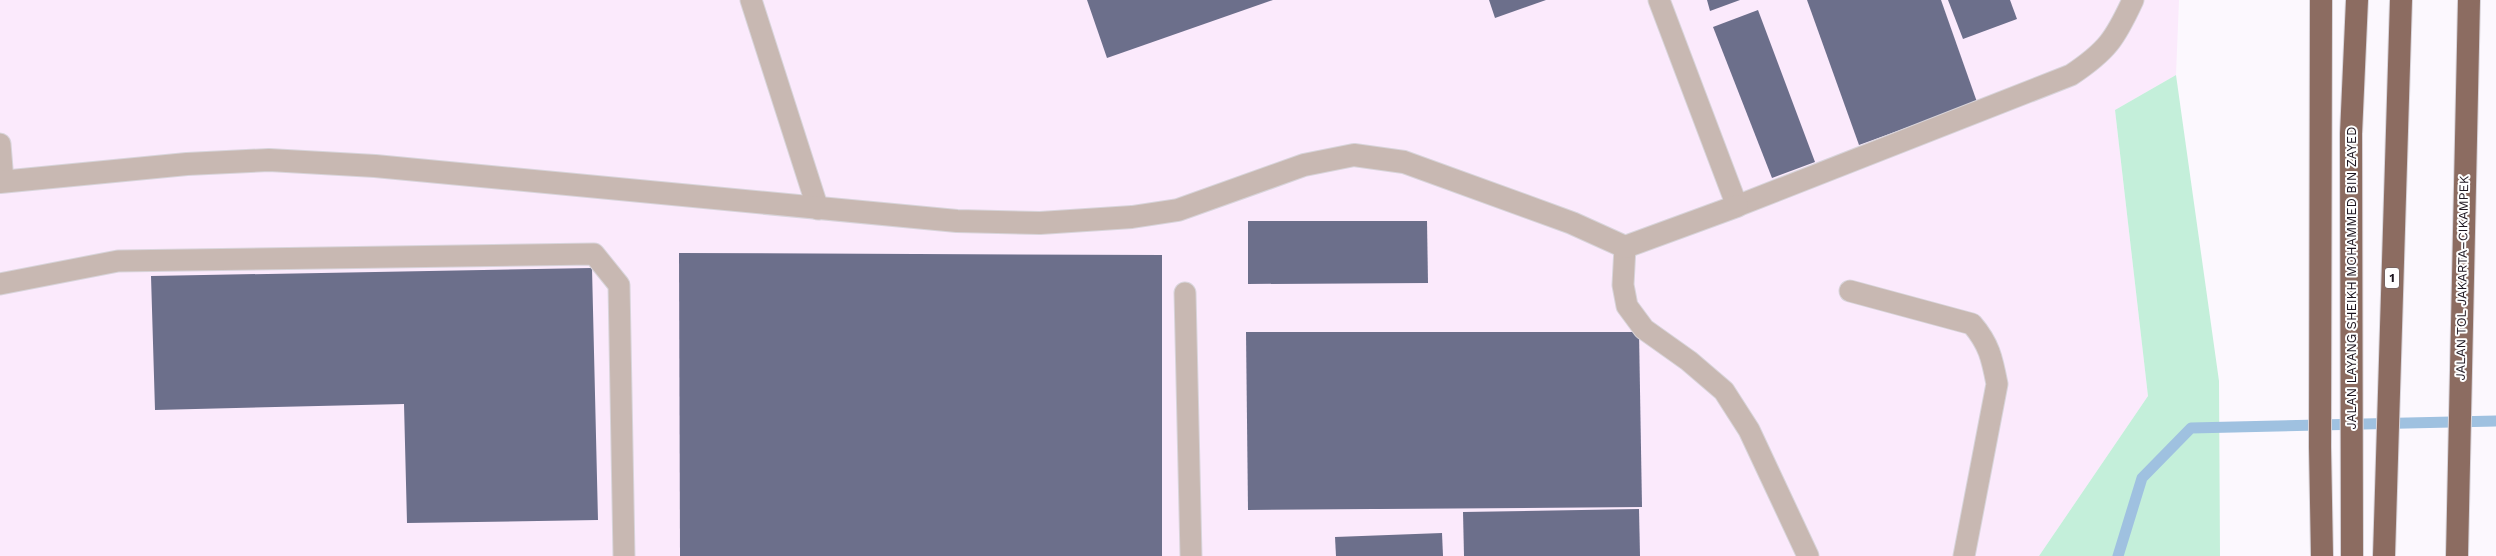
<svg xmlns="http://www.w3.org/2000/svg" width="2496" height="556" viewBox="0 0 2496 556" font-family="'Work Sans',sans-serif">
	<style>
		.industrial { fill: #fbeafc }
		.green { fill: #c4efda }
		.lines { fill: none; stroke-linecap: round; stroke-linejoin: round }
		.stream { stroke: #9fc1e0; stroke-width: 11 }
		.building { fill: #6c6f8b }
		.lane-casing { stroke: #d8d4da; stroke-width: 23 }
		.street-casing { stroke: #d8d4da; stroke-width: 24 }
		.highway-casing { stroke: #d8d4da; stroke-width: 24 }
		.lane { stroke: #c8b8b2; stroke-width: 21 }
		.street { stroke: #c8b8b2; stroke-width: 22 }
		.highway { stroke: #8c6c61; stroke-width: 22 }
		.labels { text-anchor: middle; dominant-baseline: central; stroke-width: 4; stroke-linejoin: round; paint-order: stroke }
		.shield { fill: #fff; stroke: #615c63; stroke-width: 1 }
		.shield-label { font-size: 12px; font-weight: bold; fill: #1d1620 }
		.street-label { font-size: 13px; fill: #1d1620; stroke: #fff }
	</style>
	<rect width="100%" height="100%" fill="#fcf8fe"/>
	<path class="industrial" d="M 0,0 L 2179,0 L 2176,75 L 2115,110 L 2148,396 L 2039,556 L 0,556 Z"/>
	<path class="green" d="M 2176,75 L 2219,381 L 2220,556 L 2039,556 L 2148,396 L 2115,110 Z"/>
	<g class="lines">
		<path class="stream" d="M 2118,556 L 2142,478 L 2191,428 L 2496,421"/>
	</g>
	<g class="building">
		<path d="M 1087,0 L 1273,0 L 1107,58 Z"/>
		<path d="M 1489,0 L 1546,0 L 1495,18 Z"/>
		<path d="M 1707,0 L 1740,0 L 1710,11 Z"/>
		<path d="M 1807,0 L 1941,0 L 1977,102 L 1859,145 Z"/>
		<path d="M 1948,0 L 2010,0 L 2017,19 L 1963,39 Z"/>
		<path d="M 1758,10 L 1815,162 L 1772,178 L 1713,27 Z"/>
		<path d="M 1248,221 L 1427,221 L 1428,283 L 1248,284 Z"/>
		<path d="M 679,253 L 1162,255 L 1162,556 L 680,556 Z"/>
		<path d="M 592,268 L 598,520 L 407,523 L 404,404 L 155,410 L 151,276 Z"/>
		<path d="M 1246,332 L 1639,332 L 1642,507 L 1248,510 Z"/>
		<path d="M 1639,509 L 1640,556 L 1464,556 L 1463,512 Z"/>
		<path d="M 1442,533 L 1443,556 L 1336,556 L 1335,537 Z"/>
	</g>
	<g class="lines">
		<defs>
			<g id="lane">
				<path d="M 751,0 L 818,209"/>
				<path d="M 1659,0 L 1737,206 L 2071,75 C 2107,51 2115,39 2133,0"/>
				<path d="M 0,144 L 3,181"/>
				<path d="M 1625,247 L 1623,285 L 1627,306 L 1644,329 L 1689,361 L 1724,391 L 1749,430 L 1808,556"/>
				<path d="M 0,284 L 118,261 L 594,254 L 619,285 L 624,556"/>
				<path d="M 1850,291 L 1972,324 C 1989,344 1992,358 1997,384 L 1964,556"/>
				<path d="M 1185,293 L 1191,556"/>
			</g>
			<path id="street" d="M 0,182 L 187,164 L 269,160 L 375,166 L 957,221 L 1040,223 L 1132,217 L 1178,210 L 1304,165 L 1354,155 L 1404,162 L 1572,223 L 1625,247 L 1737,206"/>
			<g id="highway">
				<path d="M 2321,0 L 2320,447 L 2322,556"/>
				<path d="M 2352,556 L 2351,134 L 2357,0"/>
				<path d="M 2384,556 L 2401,0"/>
				<path d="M 2457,556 L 2469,0"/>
			</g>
		</defs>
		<use href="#lane" class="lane-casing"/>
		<use href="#street" class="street-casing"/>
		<use href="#highway" class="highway-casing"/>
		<use href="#lane" class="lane"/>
		<use href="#street" class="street"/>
		<use href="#highway" class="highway"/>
	</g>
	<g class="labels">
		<rect class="shield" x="2385" y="268" width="14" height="20" rx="3"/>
		<g class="shield-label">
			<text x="2392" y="278">1</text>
		</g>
		<g class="street-label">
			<text transform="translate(2351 278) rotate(-90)">JALAN LAYANG SHEIKH MOHAMMED BIN ZAYED</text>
			<text transform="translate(2462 278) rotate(-89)">JALAN TOL JAKARTA–CIKAMPEK</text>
		</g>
	</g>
</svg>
